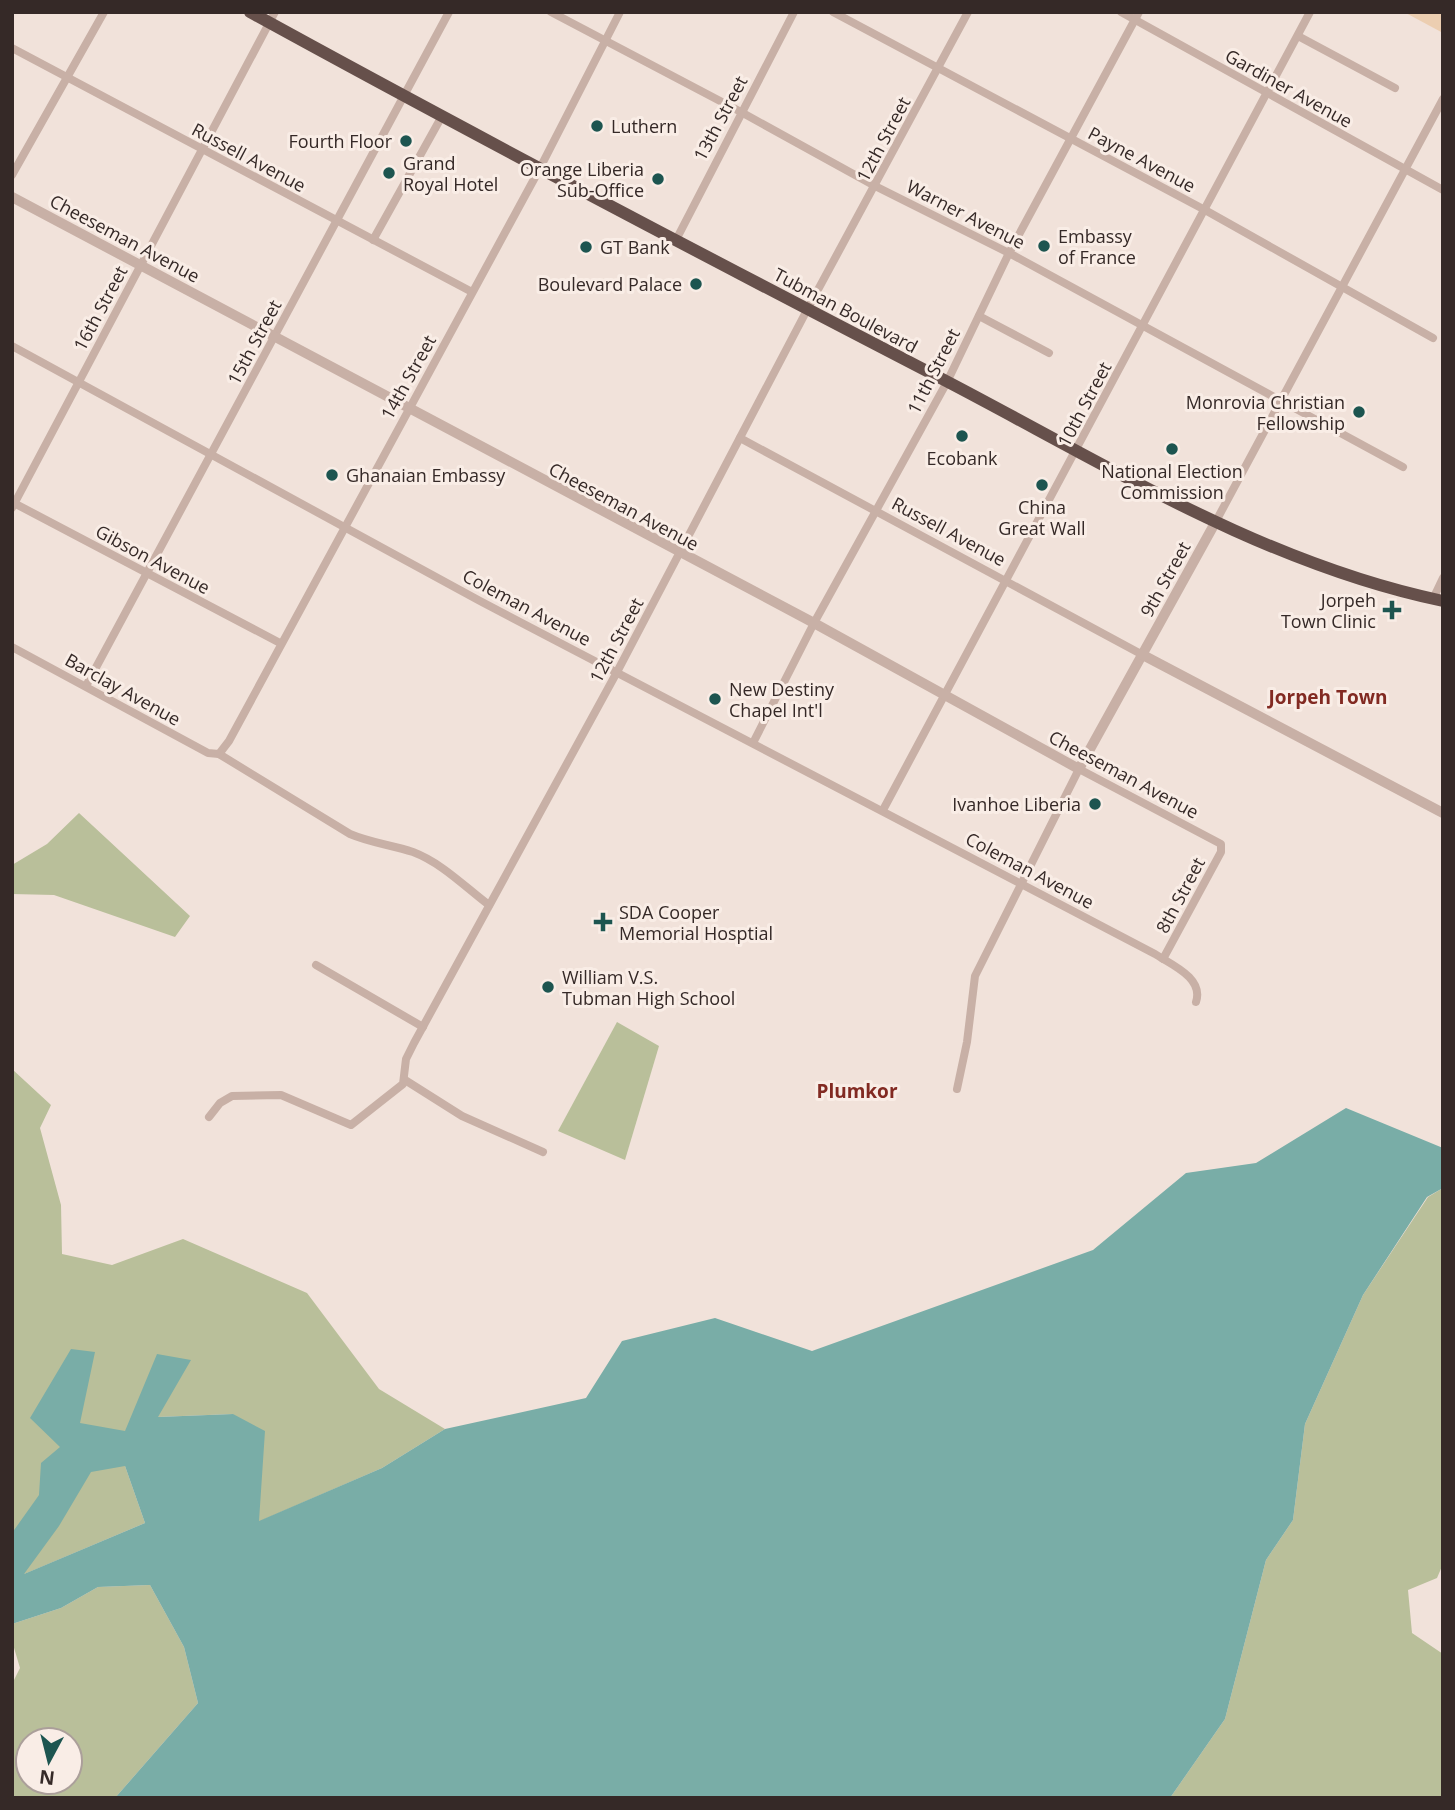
<svg xmlns="http://www.w3.org/2000/svg" width="1455" height="1810" viewBox="0 0 1455 1810" font-family="'Open Sans',sans-serif">
	<style>
		.green { fill: #b9bf9a; fill-rule: evenodd }
		.sand { fill: #ecceb1 }
		.water { fill: #79ada7; fill-rule: evenodd }
		.lines { fill: none; stroke-linecap: round; stroke-linejoin: round }
		.minor { stroke: #c8b0a6; stroke-width: 8 }
		.tertiary { stroke: #c8b0a6; stroke-width: 10 }
		.trunk { stroke: #66504b; stroke-width: 12 }
		.poi-dot { fill: #1d5550; stroke: #f9ede6; stroke-width: 2.5 }
		.labels { text-anchor: middle; dominant-baseline: central; stroke-width: 6; stroke-linejoin: round; paint-order: stroke }
		.street-label { font-size: 18px; fill: #352927; stroke: #f9ede6 }
		.poi-label { font-size: 18px; fill: #352927; stroke: #f9ede6; text-anchor: start }
		.neighbourhood-label { font-size: 19px; font-weight: bold; fill: #822a22; stroke: #f9ede6 }
	</style>
	<rect width="100%" height="100%" fill="#f1e2da"/>
	<g class="green">
		<path d="M 79,813 L 190,916 L 175,937 L 54,895 L 12,894 L 12,865 L 47,844 Z"/>
		<path d="M 617,1022 L 659,1046 L 625,1160 L 558,1131 Z"/>
		<path d="M 12,1069 L 51,1105 L 40,1128 L 61,1205 L 62,1254 L 112,1265 L 183,1239 L 307,1293 L 379,1389 L 445,1429 L 382,1468 L 258,1522 L 233,1414 L 157,1417 L 125,1466 L 145,1523 L 22,1575 L 12,1573 Z"/>
		<path d="M 1443,1188 L 1443,1564 L 1437,1578 L 1408,1590 L 1412,1633 L 1443,1654 L 1443,1798 L 1170,1798 L 1225,1719 L 1266,1560 L 1293,1520 L 1305,1424 L 1363,1295 L 1428,1197 Z"/>
		<path d="M 150,1585 L 184,1647 L 198,1703 L 115,1798 L 12,1798 L 12,1684 L 20,1668 L 12,1641 L 12,1624 L 61,1608 L 98,1587 ZM 28,1740 L 70,1740 L 70,1782 L 28,1782 Z"/>
	</g>
	<path class="sand" d="M 1404,12 L 1443,12 L 1443,33 Z"/>
	<path class="water" d="M 1346,1108 L 1443,1148 L 1443,1188 L 1427,1197 L 1363,1295 L 1305,1424 L 1293,1520 L 1266,1560 L 1225,1719 L 1170,1798 L 115,1798 L 198,1703 L 184,1647 L 150,1585 L 98,1587 L 61,1608 L 12,1624 L 12,1533 L 39,1495 L 41,1463 L 60,1447 L 30,1418 L 71,1349 L 95,1352 L 80,1423 L 125,1431 L 157,1354 L 191,1360 L 158,1417 L 233,1414 L 265,1431 L 259,1521 L 382,1468 L 445,1429 L 586,1398 L 622,1341 L 715,1318 L 812,1351 L 1093,1250 L 1186,1173 L 1256,1163 ZM 125,1466 L 145,1523 L 24,1574 L 59,1526 L 91,1472 Z"/>
	<g class="lines">
		<g class="minor">
			<path d="M 551,12 L 741,112 L 875,186 L 1009,253 L 1403,467"/>
			<path d="M 833,12 L 1205,210 L 1433,338"/>
			<path d="M 1121,12 L 1443,190"/>
			<path d="M 1298,36 L 1395,88"/>
			<path d="M 12,48 L 472,292"/>
			<path d="M 12,175 L 104,12"/>
			<path d="M 373,240 L 442,116"/>
			<path d="M 676,240 L 794,12"/>
			<path d="M 979,316 L 1049,353"/>
			<path d="M 12,346 L 480,601 L 1155,954 C 1172,965 1204,978 1196,1002"/>
			<path d="M 740,438 L 1141,654"/>
			<path d="M 12,502 L 280,643"/>
			<path d="M 12,508 L 275,12"/>
			<path d="M 1215,523 L 1443,99"/>
			<path d="M 1433,599 L 1443,578"/>
			<path d="M 12,647 L 208,753 L 219,754 L 350,834 C 371,843 392,845 413,852 C 442,863 465,887 489,905"/>
			<path d="M 86,686 L 449,12"/>
			<path d="M 753,743 L 814,623 L 947,382 L 1009,253 L 1139,12"/>
			<path d="M 219,754 L 229,741 L 539,170 L 620,12"/>
			<path d="M 883,810 L 1310,12"/>
			<path d="M 316,965 L 423,1027"/>
			<path d="M 405,1080 L 462,1116 L 543,1152"/>
			<path d="M 957,1089 L 967,1042 L 975,976 L 1079,769 L 1221,844 L 1221,852 L 1163,959"/>
			<path d="M 209,1117 L 220,1103 L 232,1096 L 281,1095 L 351,1125 L 403,1084 L 406,1059 L 414,1043 L 617,672 L 807,310 L 968,12"/>
		</g>
		<g class="tertiary">
			<path d="M 12,197 L 814,623 L 1079,769 L 1215,523"/>
			<path d="M 1141,654 L 1443,813"/>
		</g>
		<path class="trunk" d="M 250,12 C 481,139 714,261 948,382 C 1107,465 1265,564 1443,601"/>
	</g>
	<g class="poi-dot">
		<circle cx="597" cy="126" r="7"/>
		<circle cx="406" cy="141" r="7"/>
		<circle cx="389" cy="173" r="7"/>
		<circle cx="658" cy="179" r="7"/>
		<circle cx="1044" cy="246" r="7"/>
		<circle cx="586" cy="247" r="7"/>
		<circle cx="696" cy="284" r="7"/>
		<circle cx="1359" cy="412" r="7"/>
		<circle cx="962" cy="436" r="7"/>
		<circle cx="1172" cy="449" r="7"/>
		<circle cx="332" cy="475" r="7"/>
		<circle cx="1042" cy="485" r="7"/>
		<path d="M1388.5 599.5h7v7h7v7h-7v7h-7v-7h-7v-7h7z"/>
		<circle cx="715" cy="699" r="7"/>
		<circle cx="1095" cy="804" r="7"/>
		<path d="M599.5 911.5h7v7h7v7h-7v7h-7v-7h-7v-7h7z"/>
		<circle cx="548" cy="987" r="7"/>
	</g>
	<g class="labels">
		<g class="street-label">
			<text transform="translate(1289 88) rotate(29)">Gardiner Avenue</text>
			<text transform="translate(720 118) rotate(-62)">13th Street</text>
			<text transform="translate(883 139) rotate(-62)">12th Street</text>
			<text transform="translate(249 157) rotate(28)">Russell Avenue</text>
			<text transform="translate(1142 159) rotate(28)">Payne Avenue</text>
			<text transform="translate(966 214) rotate(27)">Warner Avenue</text>
			<text transform="translate(125 238) rotate(28)">Cheeseman Avenue</text>
			<text transform="translate(100 308) rotate(-62)">16th Street</text>
			<text transform="translate(846 310) rotate(28)">Tubman Boulevard</text>
			<text transform="translate(254 342) rotate(-62)">15th Street</text>
			<text transform="translate(933 371) rotate(-63)">11th Street</text>
			<text transform="translate(408 377) rotate(-61)">14th Street</text>
			<text transform="translate(1084 404) rotate(-62)">10th Street</text>
			<text transform="translate(624 506) rotate(28)">Cheeseman Avenue</text>
			<text transform="translate(949 531) rotate(28)">Russell Avenue</text>
			<text transform="translate(153 559) rotate(28)">Gibson Avenue</text>
			<text transform="translate(1165 579) rotate(-61)">9th Street</text>
			<text transform="translate(527 607) rotate(28)">Coleman Avenue</text>
			<text transform="translate(616 640) rotate(-62)">12th Street</text>
			<text transform="translate(123 689) rotate(29)">Barclay Avenue</text>
			<text transform="translate(1124 774) rotate(28)">Cheeseman Avenue</text>
			<text transform="translate(1030 870) rotate(28)">Coleman Avenue</text>
			<text transform="translate(1180 895) rotate(-62)">8th Street</text>
		</g>
		<g class="poi-label">
			<text x="611" y="126">Luthern</text>
			<text x="392" y="141" text-anchor="end">Fourth Floor</text>
			<text x="403" y="163">Grand<tspan x="403" dy="21">Royal Hotel</tspan></text>
			<text x="644" y="169" text-anchor="end">Orange Liberia<tspan x="644" dy="21">Sub-Office</tspan></text>
			<text x="1058" y="236">Embassy<tspan x="1058" dy="21">of France</tspan></text>
			<text x="600" y="247">GT Bank</text>
			<text x="682" y="284" text-anchor="end">Boulevard Palace</text>
			<text x="1345" y="402" text-anchor="end">Monrovia Christian<tspan x="1345" dy="21">Fellowship</tspan></text>
			<text x="962" y="458" text-anchor="middle">Ecobank</text>
			<text x="1172" y="471" text-anchor="middle">National Election<tspan x="1172" dy="21">Commission</tspan></text>
			<text x="346" y="475">Ghanaian Embassy</text>
			<text x="1042" y="507" text-anchor="middle">China<tspan x="1042" dy="21">Great Wall</tspan></text>
			<text x="1376" y="600" text-anchor="end">Jorpeh<tspan x="1376" dy="21">Town Clinic</tspan></text>
			<text x="729" y="689">New Destiny<tspan x="729" dy="21">Chapel Int'l</tspan></text>
			<text x="1081" y="804" text-anchor="end">Ivanhoe Liberia</text>
			<text x="619" y="912">SDA Cooper<tspan x="619" dy="21">Memorial Hosptial</tspan></text>
			<text x="562" y="977">William V.S.<tspan x="562" dy="21">Tubman High School</tspan></text>
		</g>
		<g class="neighbourhood-label">
			<text x="1328" y="697">Jorpeh Town</text>
			<text x="857" y="1091">Plumkor</text>
		</g>
	</g>
	<rect width="1455" height="1810" fill="none" stroke="#352927" stroke-width="28"/>
	<g transform="translate(49 1761) rotate(187)"><circle r="33" fill="#f9ede6" stroke="#ab9f9a" stroke-width="2"/>
	<path d="M0-5L12 26L0 18L-12 26Z" fill="#1d5550"/>
	<text y="-10" font-size="19" font-weight="bold" text-anchor="middle" fill="#352927">N</text>
	</g>
</svg>
